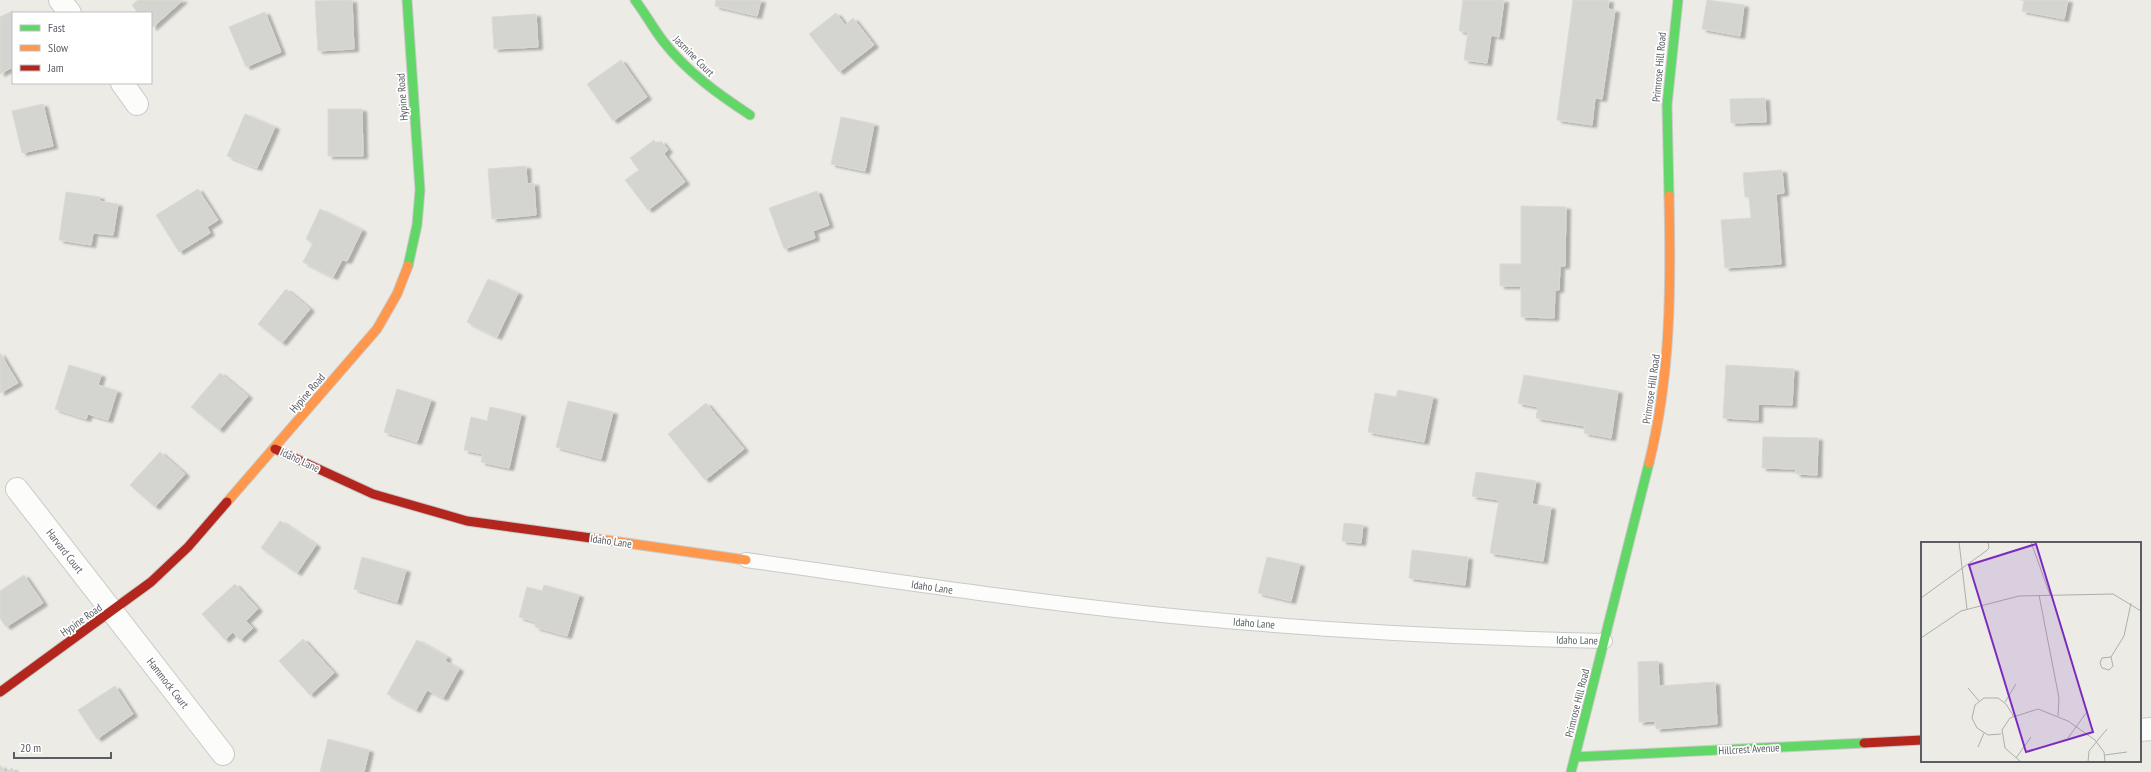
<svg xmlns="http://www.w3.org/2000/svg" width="2151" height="772" viewBox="0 0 2151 772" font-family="'PT Sans Narrow',sans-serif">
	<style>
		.building { fill: #d4d4d0; stroke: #dcd9d4; filter: url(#shadow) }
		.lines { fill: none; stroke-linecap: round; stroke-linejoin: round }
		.lane-casing { stroke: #c9cac9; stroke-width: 16 }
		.street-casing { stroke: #c9cac9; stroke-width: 24 }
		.fast-casing { stroke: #cacaca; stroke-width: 11 }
		.slow-casing { stroke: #cacaca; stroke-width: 11 }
		.jam-casing { stroke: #cacaca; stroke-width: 11 }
		.lane { stroke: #fcfcfb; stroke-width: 14 }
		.street { stroke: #fcfcfb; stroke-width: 22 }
		.fast { stroke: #63d668; stroke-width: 9 }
		.slow { stroke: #ff974d; stroke-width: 9 }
		.jam { stroke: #b3261e; stroke-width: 9 }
		.labels { text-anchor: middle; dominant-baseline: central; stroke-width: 3.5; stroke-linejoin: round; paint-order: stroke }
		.street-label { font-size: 11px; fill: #5a5e64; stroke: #fff }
		.inset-road { fill: none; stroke: #aeafad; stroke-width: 1 }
		.view { fill: #7b2cbf; fill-opacity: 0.15; stroke: #7b2cbf; stroke-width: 2 }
		.inset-edge { fill: none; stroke: #5a5e64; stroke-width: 2 }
	</style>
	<defs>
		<filter id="shadow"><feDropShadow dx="4.5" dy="2.5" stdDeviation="1" flood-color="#0004"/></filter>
	</defs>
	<rect width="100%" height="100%" fill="#ecebe5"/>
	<g class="building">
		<path d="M 138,0 L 183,0 L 152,28 L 151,13 L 138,13 L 132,5 Z"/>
		<path d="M 352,0 L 354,49 L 318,51 L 315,1 Z"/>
		<path d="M 716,0 L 761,0 L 757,16 L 715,6 Z"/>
		<path d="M 1463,0 L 1504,0 L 1499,37 L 1491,35 L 1487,63 L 1464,60 L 1468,32 L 1459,31 Z"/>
		<path d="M 1573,0 L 1609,0 L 1608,9 L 1615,10 L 1602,99 L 1595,98 L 1592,125 L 1557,120 Z"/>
		<path d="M 1707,0 L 1744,5 L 1740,36 L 1702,29 Z"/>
		<path d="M 2021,0 L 2068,0 L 2064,19 L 2022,11 L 2024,1 Z"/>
		<path d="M 13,11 L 13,67 L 0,74 L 0,17 Z"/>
		<path d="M 265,12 L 281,52 L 246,67 L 229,27 Z"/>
		<path d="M 836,13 L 845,25 L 853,18 L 874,45 L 839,72 L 809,34 Z"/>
		<path d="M 536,14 L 538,47 L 494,49 L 492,17 Z"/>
		<path d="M 621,60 L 647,97 L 613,121 L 587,84 Z"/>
		<path d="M 1765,98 L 1766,122 L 1731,123 L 1730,99 Z"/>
		<path d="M 43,104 L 53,146 L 22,153 L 12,111 Z"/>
		<path d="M 328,109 L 362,109 L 363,156 L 328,156 Z"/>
		<path d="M 245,114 L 275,127 L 257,168 L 227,156 Z"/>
		<path d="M 841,117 L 874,124 L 865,171 L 831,164 Z"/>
		<path d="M 654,140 L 657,145 L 661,141 L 668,150 L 664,154 L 685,182 L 648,210 L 625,180 L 639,170 L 630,158 Z"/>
		<path d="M 526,166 L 527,184 L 534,183 L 536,215 L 492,219 L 488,169 Z"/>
		<path d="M 1782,170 L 1784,193 L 1776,194 L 1781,264 L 1725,268 L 1721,220 L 1751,218 L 1749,197 L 1745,197 L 1743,173 Z"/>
		<path d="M 198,189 L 218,220 L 207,227 L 210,233 L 179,252 L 156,215 Z"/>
		<path d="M 817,191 L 829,225 L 813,231 L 815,238 L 784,249 L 769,208 Z"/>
		<path d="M 66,192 L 100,197 L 99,201 L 118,204 L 113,235 L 93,233 L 91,245 L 59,240 Z"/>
		<path d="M 1521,206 L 1566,207 L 1565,266 L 1560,266 L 1559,290 L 1555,290 L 1554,318 L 1521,317 L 1521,286 L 1500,286 L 1500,264 L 1521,264 Z"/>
		<path d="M 320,209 L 362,230 L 347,261 L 342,260 L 333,277 L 303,262 L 313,243 L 306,239 Z"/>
		<path d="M 488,279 L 518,293 L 497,337 L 467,322 Z"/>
		<path d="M 286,289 L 310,309 L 282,343 L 258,324 Z"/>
		<path d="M 0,353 L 18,383 L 0,393 Z"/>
		<path d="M 69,365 L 101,375 L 98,385 L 117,391 L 108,420 L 88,414 L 86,419 L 55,409 Z"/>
		<path d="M 1726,365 L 1794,369 L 1792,405 L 1758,404 L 1758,420 L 1723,418 Z"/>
		<path d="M 220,373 L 248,396 L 219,430 L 191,407 Z"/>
		<path d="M 1524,375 L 1618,391 L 1611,438 L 1584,433 L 1585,426 L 1536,418 L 1538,407 L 1518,403 Z"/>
		<path d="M 397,389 L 431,400 L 417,442 L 384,432 Z"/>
		<path d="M 1398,390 L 1433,397 L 1424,442 L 1368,432 L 1375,393 L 1396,397 Z"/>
		<path d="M 568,401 L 613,412 L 601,459 L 556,447 Z"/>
		<path d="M 706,403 L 744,449 L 705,480 L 668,434 Z"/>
		<path d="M 490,407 L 521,414 L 509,468 L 481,462 L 483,454 L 464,450 L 471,417 L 487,421 Z"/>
		<path d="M 1763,437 L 1818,438 L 1817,475 L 1796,474 L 1796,469 L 1762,468 Z"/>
		<path d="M 160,452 L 185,474 L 155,507 L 130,485 Z"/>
		<path d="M 1476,472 L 1536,481 L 1532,504 L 1551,507 L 1543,561 L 1490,553 L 1499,500 L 1472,496 Z"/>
		<path d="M 280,521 L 316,545 L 297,573 L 261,548 Z"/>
		<path d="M 1344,523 L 1363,525 L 1361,543 L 1342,541 Z"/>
		<path d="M 1412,550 L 1468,557 L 1465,585 L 1409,578 Z"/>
		<path d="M 362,557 L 406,570 L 397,602 L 354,589 Z"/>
		<path d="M 1267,557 L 1300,564 L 1291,601 L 1258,593 Z"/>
		<path d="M 24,575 L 43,603 L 6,627 L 0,618 L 0,591 Z"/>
		<path d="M 235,584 L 258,609 L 246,621 L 253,628 L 240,640 L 233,632 L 225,640 L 202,614 Z"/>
		<path d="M 544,585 L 579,595 L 567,636 L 535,627 L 536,622 L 519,617 L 527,587 L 542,591 Z"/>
		<path d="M 303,639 L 334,673 L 310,695 L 279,661 Z"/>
		<path d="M 417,640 L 447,657 L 445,661 L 459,669 L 443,698 L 427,690 L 416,710 L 387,694 Z"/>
		<path d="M 1658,661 L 1659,686 L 1715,682 L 1717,724 L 1656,729 L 1655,721 L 1639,722 L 1638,662 Z"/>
		<path d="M 115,686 L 133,714 L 97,739 L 78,710 Z"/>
		<path d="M 328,739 L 369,750 L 364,772 L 320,772 Z"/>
		<path d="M 0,765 L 5,772 L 0,772 Z"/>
		<path d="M 12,768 L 14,772 L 6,772 Z"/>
	</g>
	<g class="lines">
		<defs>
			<path id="lane" d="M 746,560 C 895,581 1044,604 1193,618 C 1330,631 1468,638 1605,641"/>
			<g id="street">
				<path d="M 60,0 L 70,13"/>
				<path d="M 122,83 L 137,104"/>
				<path d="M 17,489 L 223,754"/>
				<path d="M 2140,730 L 2151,729"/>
			</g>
			<g id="fast">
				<path d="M 407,0 L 420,190 L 417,225 L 408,266"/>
				<path d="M 635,0 C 645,13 653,28 663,41 C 687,72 718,94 750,115"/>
				<path d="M 1669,196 L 1667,105 L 1678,0"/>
				<path d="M 1575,757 L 1864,743"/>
				<path d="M 1571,772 L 1649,463"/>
			</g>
			<g id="slow">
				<path d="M 1649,463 C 1671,375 1671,287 1669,196"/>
				<path d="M 227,502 L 377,329 L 397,294 L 408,266"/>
				<path d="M 591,538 L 746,560"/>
			</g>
			<g id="jam">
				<path d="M 275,449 L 373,494 L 467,521 L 591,538"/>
				<path d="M 0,692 L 151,582 L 188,547 L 227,502"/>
				<path d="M 1864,743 L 1922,740"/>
			</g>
		</defs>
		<use href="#lane" class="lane-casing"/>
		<use href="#street" class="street-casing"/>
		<use href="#fast" class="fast-casing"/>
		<use href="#slow" class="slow-casing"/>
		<use href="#jam" class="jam-casing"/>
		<use href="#lane" class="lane"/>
		<use href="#street" class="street"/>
		<use href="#fast" class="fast"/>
		<use href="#slow" class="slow"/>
		<use href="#jam" class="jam"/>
	</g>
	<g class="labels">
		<g class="street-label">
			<text transform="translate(694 56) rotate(45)">Jasmine Court</text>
			<text transform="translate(1659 67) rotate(-85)">Primrose Hill Road</text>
			<text transform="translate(402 97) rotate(-94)">Hypine Road</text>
			<text transform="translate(1651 389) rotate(-82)">Primrose Hill Road</text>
			<text transform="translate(307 393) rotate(-49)">Hypine Road</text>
			<text transform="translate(300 460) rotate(25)">Idaho Lane</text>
			<text transform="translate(611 541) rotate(8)">Idaho Lane</text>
			<text transform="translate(65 551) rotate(52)">Harvard Court</text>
			<text transform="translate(932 587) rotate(8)">Idaho Lane</text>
			<text transform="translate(81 620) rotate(-35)">Hypine Road</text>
			<text transform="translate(1254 623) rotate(4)">Idaho Lane</text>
			<text transform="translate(1577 640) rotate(1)">Idaho Lane</text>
			<text transform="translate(168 683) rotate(52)">Hammock Court</text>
			<text transform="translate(1577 703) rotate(-76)">Primrose Hill Road</text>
			<text transform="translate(1749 749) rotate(-3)">Hillcrest Avenue</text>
		</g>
	</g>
	<g transform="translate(1921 542)">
		<rect width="220" height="220" fill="#ecebe5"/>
		<path class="inset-road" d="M 38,0 L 46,67M 110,0 L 129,53M 118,53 L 138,156 L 137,174M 0,56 L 65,9 L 68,6 L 67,0M 0,96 L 40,69 L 98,54 L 192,52 L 220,69M 190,115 L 181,116 L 179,121 L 181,126 L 188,128 L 192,124 L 190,115 L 203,94 L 210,61M 47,146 L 58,159M 84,160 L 95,142M 80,192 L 67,193 L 56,186 L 51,176 L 54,163 L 63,156 L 77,156 L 85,162 L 93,175M 147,196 L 165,171M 57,205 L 63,191M 184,213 L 206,210M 95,216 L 110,195M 100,220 L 84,206 L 81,188 L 89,176 L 117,167 L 147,179 L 174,198 L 183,210 L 184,220M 167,220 L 168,209 L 186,187"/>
		<path class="view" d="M 115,2 L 172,190 L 105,210 L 48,23 Z"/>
		<rect width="220" height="220" class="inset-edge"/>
	</g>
	<rect x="12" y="12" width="140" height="72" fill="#ffffff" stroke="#bdbfc1"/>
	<rect x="20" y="25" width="20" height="6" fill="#63d668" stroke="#bdbfc1"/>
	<text x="48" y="32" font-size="12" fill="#5a5e64">Fast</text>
	<rect x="20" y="45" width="20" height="6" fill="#ff974d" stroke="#bdbfc1"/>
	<text x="48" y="52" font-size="12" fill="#5a5e64">Slow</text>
	<rect x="20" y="65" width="20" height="6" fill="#b3261e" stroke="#bdbfc1"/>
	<text x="48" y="72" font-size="12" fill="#5a5e64">Jam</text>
	<path d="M14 752v6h97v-6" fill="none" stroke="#5a5e64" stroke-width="2"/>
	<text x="20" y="752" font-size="12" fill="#5a5e64" stroke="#ffffff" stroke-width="3" paint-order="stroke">20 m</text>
</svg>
